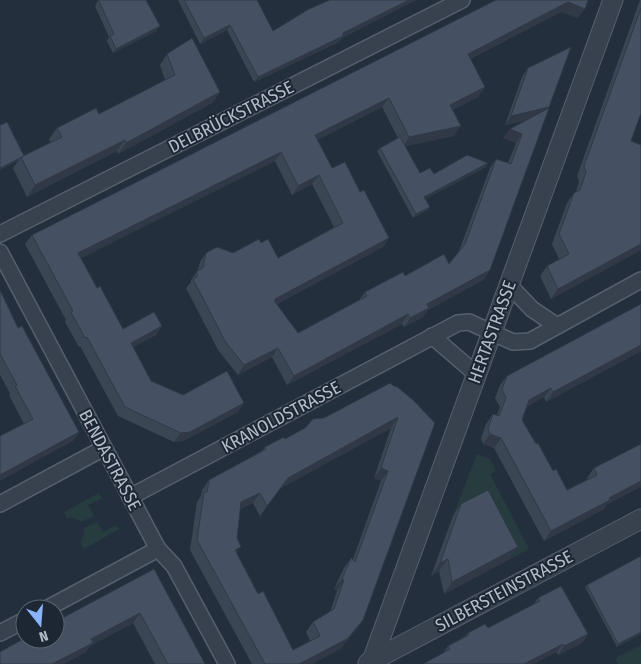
<svg xmlns="http://www.w3.org/2000/svg" width="641" height="664" viewBox="0 0 641 664" font-family="'Fira Sans Condensed',sans-serif">
	<style>
		.green { fill: #263c3f }
		.lines { fill: none; stroke-linecap: round; stroke-linejoin: round }
		.minor-casing { stroke: #565f6c; stroke-width: 18 }
		.tertiary-casing { stroke: #565f6c; stroke-width: 21 }
		.minor { stroke: #38414e; stroke-width: 15 }
		.tertiary { stroke: #38414e; stroke-width: 19 }
		.wall { fill: #3b4654; fill-rule: evenodd }
		.shaded-wall { fill: #303945 }
		.building { fill: #455162; stroke: #303945; fill-rule: evenodd }
		.labels { text-anchor: middle; dominant-baseline: central; stroke-width: 4; stroke-linejoin: round; paint-order: stroke }
		.street-label { font-size: 18px; fill: #b4bcc9; stroke: #1d2633 }
	</style>
	<rect width="100%" height="100%" fill="#242f3e"/>
	<g class="green">
		<path d="M 477,454 L 490,459 L 496,471 L 490,474 L 529,549 L 510,559 L 479,502 L 453,516 Z"/>
		<path d="M 99,493 L 102,498 L 88,505 L 94,516 L 81,522 L 75,518 L 67,518 L 64,512 Z"/>
		<path d="M 97,522 L 103,532 L 116,525 L 119,529 L 84,549 L 80,542 L 84,535 L 84,528 Z"/>
		<path d="M 641,645 L 641,664 L 618,664 L 615,658 Z"/>
	</g>
	<g class="lines">
		<defs>
			<g id="minor">
				<path d="M 0,234 L 462,0"/>
				<path d="M 0,252 L 158,549 L 174,566 L 227,664"/>
				<path d="M 509,285 L 532,309 L 557,326"/>
				<path d="M 432,336 L 476,374"/>
				<path d="M 130,497 L 458,323 L 469,322 L 513,342 L 530,341 L 641,280"/>
				<path d="M 0,504 L 104,448"/>
				<path d="M 46,609 L 158,549"/>
				<path d="M 0,633 L 25,620"/>
			</g>
			<g id="tertiary">
				<path d="M 372,661 L 613,0"/>
				<path d="M 368,663 L 641,519"/>
			</g>
		</defs>
		<use href="#minor" class="minor-casing"/>
		<use href="#tertiary" class="tertiary-casing"/>
		<use href="#minor" class="minor"/>
		<use href="#tertiary" class="tertiary"/>
	</g>
	<g class="wall">
		<path d="M 98,0 L 146,0 L 160,26 L 156,31 L 113,53 L 107,41 L 109,37 L 95,6 Z"/>
		<path d="M 178,0 L 257,0 L 273,31 L 330,0 L 416,0 L 342,38 L 339,42 L 254,82 L 227,30 L 200,44 Z"/>
		<path d="M 588,0 L 578,18 L 561,12 L 470,59 L 485,87 L 478,97 L 452,110 L 454,136 L 405,146 L 420,173 L 434,174 L 486,167 L 425,199 L 430,207 L 427,210 L 413,218 L 377,151 L 380,148 L 398,138 L 382,107 L 317,140 L 332,168 L 360,192 L 389,238 L 383,247 L 277,304 L 298,333 L 359,300 L 365,292 L 405,276 L 449,264 L 459,251 L 490,168 L 496,159 L 508,163 L 516,143 L 503,138 L 510,129 L 527,120 L 505,125 L 522,77 L 528,68 L 571,47 L 490,270 L 483,280 L 428,310 L 423,317 L 404,327 L 402,324 L 287,385 L 272,357 L 238,375 L 218,350 L 186,288 L 191,282 L 191,280 L 198,270 L 200,262 L 206,253 L 233,253 L 261,243 L 278,258 L 334,227 L 312,184 L 292,195 L 275,161 L 81,258 L 97,288 L 123,329 L 156,335 L 133,347 L 151,381 L 183,395 L 244,403 L 238,412 L 183,441 L 174,442 L 118,416 L 80,346 L 79,347 L 65,322 L 66,320 L 25,244 L 32,235 Z"/>
		<path d="M 640,0 L 641,0 L 641,113 L 631,141 L 641,250 L 551,299 L 540,276 L 547,266 L 559,259 L 552,244 L 567,203 L 574,193 L 576,192 L 579,182 L 577,176 Z"/>
		<path d="M 167,54 L 220,92 L 212,103 L 118,154 L 117,151 L 27,197 L 13,168 L 19,160 L 0,170 L 0,124 L 24,156 L 51,142 L 49,139 L 57,128 L 99,114 L 165,80 L 160,65 Z"/>
		<path d="M 0,290 L 18,328 L 79,432 L 73,441 L 24,424 L 9,395 L 10,393 L 0,375 Z"/>
		<path d="M 641,304 L 641,351 L 546,402 L 544,397 L 526,407 L 522,420 L 553,471 L 567,490 L 588,480 L 587,478 L 594,468 L 641,444 L 604,509 L 544,541 L 494,448 L 483,444 L 481,438 L 486,424 L 493,414 L 497,415 L 500,407 L 495,398 L 500,385 L 507,376 Z"/>
		<path d="M 395,387 L 413,400 L 363,620 L 356,630 L 340,649 L 312,664 L 252,664 L 190,550 L 197,502 L 201,496 L 202,490 L 209,480 L 261,452 L 265,447 L 285,439 L 324,418 ZM 391,428 L 374,478 L 381,481 L 353,559 L 351,558 L 344,568 L 334,589 L 337,591 L 330,612 L 313,622 L 306,632 L 310,641 L 293,650 L 258,594 L 237,553 L 237,538 L 240,509 L 253,503 L 260,516 L 281,488 Z"/>
		<path d="M 461,504 L 510,559 L 444,594 L 439,571 L 431,576 L 453,516 Z"/>
		<path d="M 641,556 L 641,634 L 617,647 L 585,587 L 587,585 Z"/>
		<path d="M 154,569 L 205,664 L 155,664 L 133,623 L 90,646 L 86,652 L 64,664 Z"/>
		<path d="M 538,598 L 588,634 L 582,643 L 558,655 L 557,652 L 443,653 L 448,646 L 465,636 L 468,633 L 488,628 L 533,605 Z"/>
	</g>
	<g class="shaded-wall">
		<path d="M 409,0 L 416,0 L 342,38 L 339,42 L 254,82 L 258,77 Z"/>
		<path d="M 568,2 L 585,9 L 578,18 L 561,12 L 461,63 L 468,54 Z"/>
		<path d="M 230,25 L 227,30 L 200,44 L 204,38 Z"/>
		<path d="M 160,26 L 156,31 L 113,53 L 116,49 Z"/>
		<path d="M 485,87 L 478,97 L 443,114 L 450,105 Z"/>
		<path d="M 220,92 L 212,103 L 118,154 L 126,143 Z"/>
		<path d="M 389,98 L 382,107 L 308,144 L 315,135 Z"/>
		<path d="M 549,107 L 543,116 L 505,125 L 511,116 Z"/>
		<path d="M 461,126 L 454,136 L 403,147 L 409,137 Z"/>
		<path d="M 510,129 L 522,134 L 516,143 L 503,138 Z"/>
		<path d="M 125,140 L 117,151 L 27,197 L 35,185 Z"/>
		<path d="M 281,152 L 275,161 L 72,263 L 78,253 Z"/>
		<path d="M 21,158 L 19,160 L 0,170 L 0,168 Z"/>
		<path d="M 488,163 L 486,167 L 422,201 L 424,197 Z"/>
		<path d="M 319,175 L 312,184 L 292,195 L 298,186 Z"/>
		<path d="M 430,207 L 427,210 L 413,218 L 416,214 Z"/>
		<path d="M 389,238 L 383,247 L 269,308 L 275,299 Z"/>
		<path d="M 641,244 L 641,250 L 551,299 L 558,289 Z"/>
		<path d="M 490,270 L 483,280 L 428,310 L 423,317 L 404,327 L 410,318 L 427,304 Z"/>
		<path d="M 408,314 L 402,324 L 287,385 L 294,376 Z"/>
		<path d="M 162,326 L 156,335 L 124,352 L 131,343 Z"/>
		<path d="M 641,345 L 641,351 L 546,402 L 553,392 Z"/>
		<path d="M 278,348 L 272,357 L 238,375 L 244,365 Z"/>
		<path d="M 551,388 L 544,397 L 522,409 L 529,400 Z"/>
		<path d="M 244,403 L 238,412 L 183,441 L 174,442 L 181,433 Z"/>
		<path d="M 398,417 L 391,428 L 281,488 L 260,516 L 288,478 Z"/>
		<path d="M 79,432 L 73,441 L 0,481 L 0,475 Z"/>
		<path d="M 490,434 L 501,438 L 494,448 L 483,444 Z"/>
		<path d="M 381,468 L 388,471 L 381,481 L 374,478 Z"/>
		<path d="M 641,481 L 641,487 L 606,505 L 604,509 L 544,541 L 551,531 L 609,498 Z"/>
		<path d="M 260,493 L 253,503 L 234,512 L 241,502 Z"/>
		<path d="M 518,547 L 510,559 L 444,594 L 452,582 Z"/>
		<path d="M 448,559 L 439,571 L 431,576 L 440,563 Z"/>
		<path d="M 342,579 L 344,580 L 337,591 L 334,589 Z"/>
		<path d="M 140,613 L 133,623 L 90,646 L 86,652 L 64,664 L 52,664 L 91,639 Z"/>
		<path d="M 363,620 L 356,630 L 340,649 L 312,664 L 299,664 Z"/>
		<path d="M 641,632 L 641,634 L 617,647 L 618,644 Z"/>
		<path d="M 588,634 L 582,643 L 558,655 L 564,646 Z"/>
		<path d="M 563,644 L 557,652 L 534,664 L 524,664 Z"/>
	</g>
	<g class="building">
		<path d="M 99,0 L 146,0 L 160,26 L 116,49 L 110,36 L 114,34 L 99,1 Z"/>
		<path d="M 184,0 L 257,0 L 273,31 L 309,9 L 330,0 L 409,0 L 343,33 L 343,36 L 258,77 L 230,25 L 204,38 Z"/>
		<path d="M 496,0 L 588,0 L 585,9 L 568,2 L 468,54 L 485,87 L 450,105 L 461,126 L 409,137 L 389,98 L 315,135 L 332,168 L 345,162 L 360,192 L 364,190 L 389,238 L 275,299 L 275,302 L 298,333 L 367,296 L 365,292 L 403,272 L 405,276 L 444,254 L 449,264 L 465,244 L 496,159 L 511,164 L 522,134 L 510,129 L 549,108 L 490,270 L 427,304 L 429,308 L 410,318 L 408,314 L 294,376 L 278,348 L 244,365 L 225,341 L 193,279 L 197,277 L 197,271 L 203,268 L 206,253 L 217,247 L 233,253 L 259,239 L 261,243 L 268,239 L 278,258 L 343,223 L 319,175 L 298,186 L 281,152 L 78,253 L 97,288 L 100,286 L 123,329 L 154,312 L 162,326 L 131,343 L 151,381 L 183,395 L 227,371 L 244,403 L 190,432 L 181,433 L 125,407 L 87,337 L 85,338 L 71,312 L 73,311 L 32,235 Z"/>
		<path d="M 641,8 L 641,113 L 631,141 L 641,145 L 641,244 L 558,289 L 547,266 L 569,254 L 559,234 L 574,193 L 580,190 L 586,172 L 584,166 Z"/>
		<path d="M 192,38 L 220,92 L 126,143 L 125,140 L 35,185 L 21,157 L 62,137 L 57,128 L 96,108 L 99,114 L 175,75 L 167,54 Z"/>
		<path d="M 571,47 L 549,107 L 511,116 L 528,68 Z"/>
		<path d="M 7,122 L 24,156 L 0,168 L 0,124 L 1,125 Z"/>
		<path d="M 400,137 L 420,173 L 430,168 L 434,174 L 467,155 L 488,163 L 424,197 L 430,207 L 416,214 L 380,148 Z"/>
		<path d="M 0,290 L 18,328 L 22,326 L 79,432 L 0,475 L 0,436 L 33,419 L 15,386 L 17,385 L 0,354 Z"/>
		<path d="M 641,304 L 641,345 L 553,392 L 551,388 L 529,400 L 522,420 L 536,444 L 538,443 L 553,471 L 556,469 L 567,490 L 597,475 L 594,468 L 641,444 L 641,481 L 609,498 L 610,500 L 551,531 L 501,438 L 490,434 L 488,429 L 493,414 L 499,416 L 506,398 L 502,389 L 507,376 Z"/>
		<path d="M 390,383 L 395,387 L 396,386 L 413,400 L 435,423 L 363,620 L 347,639 L 299,664 L 265,664 L 197,540 L 204,492 L 207,492 L 209,480 L 266,449 L 265,447 L 284,437 L 285,439 L 305,428 L 313,419 L 324,418 ZM 398,417 L 381,468 L 388,471 L 355,562 L 351,558 L 342,579 L 344,580 L 334,609 L 313,622 L 320,636 L 293,650 L 263,591 L 258,594 L 235,550 L 241,547 L 237,538 L 241,502 L 260,493 L 267,506 L 288,478 Z"/>
		<path d="M 488,490 L 518,547 L 452,582 L 448,559 L 440,563 L 461,504 Z"/>
		<path d="M 641,556 L 641,632 L 618,644 L 587,585 Z"/>
		<path d="M 154,569 L 205,664 L 168,664 L 140,613 L 91,639 L 93,643 L 52,664 L 0,664 L 0,652 L 25,638 L 25,639 L 55,639 L 55,622 Z"/>
		<path d="M 561,586 L 588,634 L 564,646 L 563,644 L 524,664 L 423,664 L 450,649 L 448,646 L 469,635 L 468,633 L 485,624 L 488,628 L 540,601 L 538,598 Z"/>
	</g>
	<g class="labels">
		<g class="street-label">
			<text transform="translate(231 117) rotate(-27)">DELBRÜCKSTRASSE</text>
			<text transform="translate(492 332) rotate(-70)">HERTASTRASSE</text>
			<text transform="translate(281 417) rotate(-28)">KRANOLDSTRASSE</text>
			<text transform="translate(110 460) rotate(62)">BENDASTRASSE</text>
			<text transform="translate(504 591) rotate(-28)">SILBERSTEINSTRASSE</text>
		</g>
	</g>
	<g transform="translate(40 624) rotate(163)"><circle r="24" fill="#1d2633" stroke="#59626f"/>
	<path d="M0-4L9 19L0 12L-9 19Z" fill="#8ab4f8"/>
	<text y="-8" font-size="14" font-weight="bold" text-anchor="middle" fill="#b4bcc9">N</text>
	</g>
</svg>
